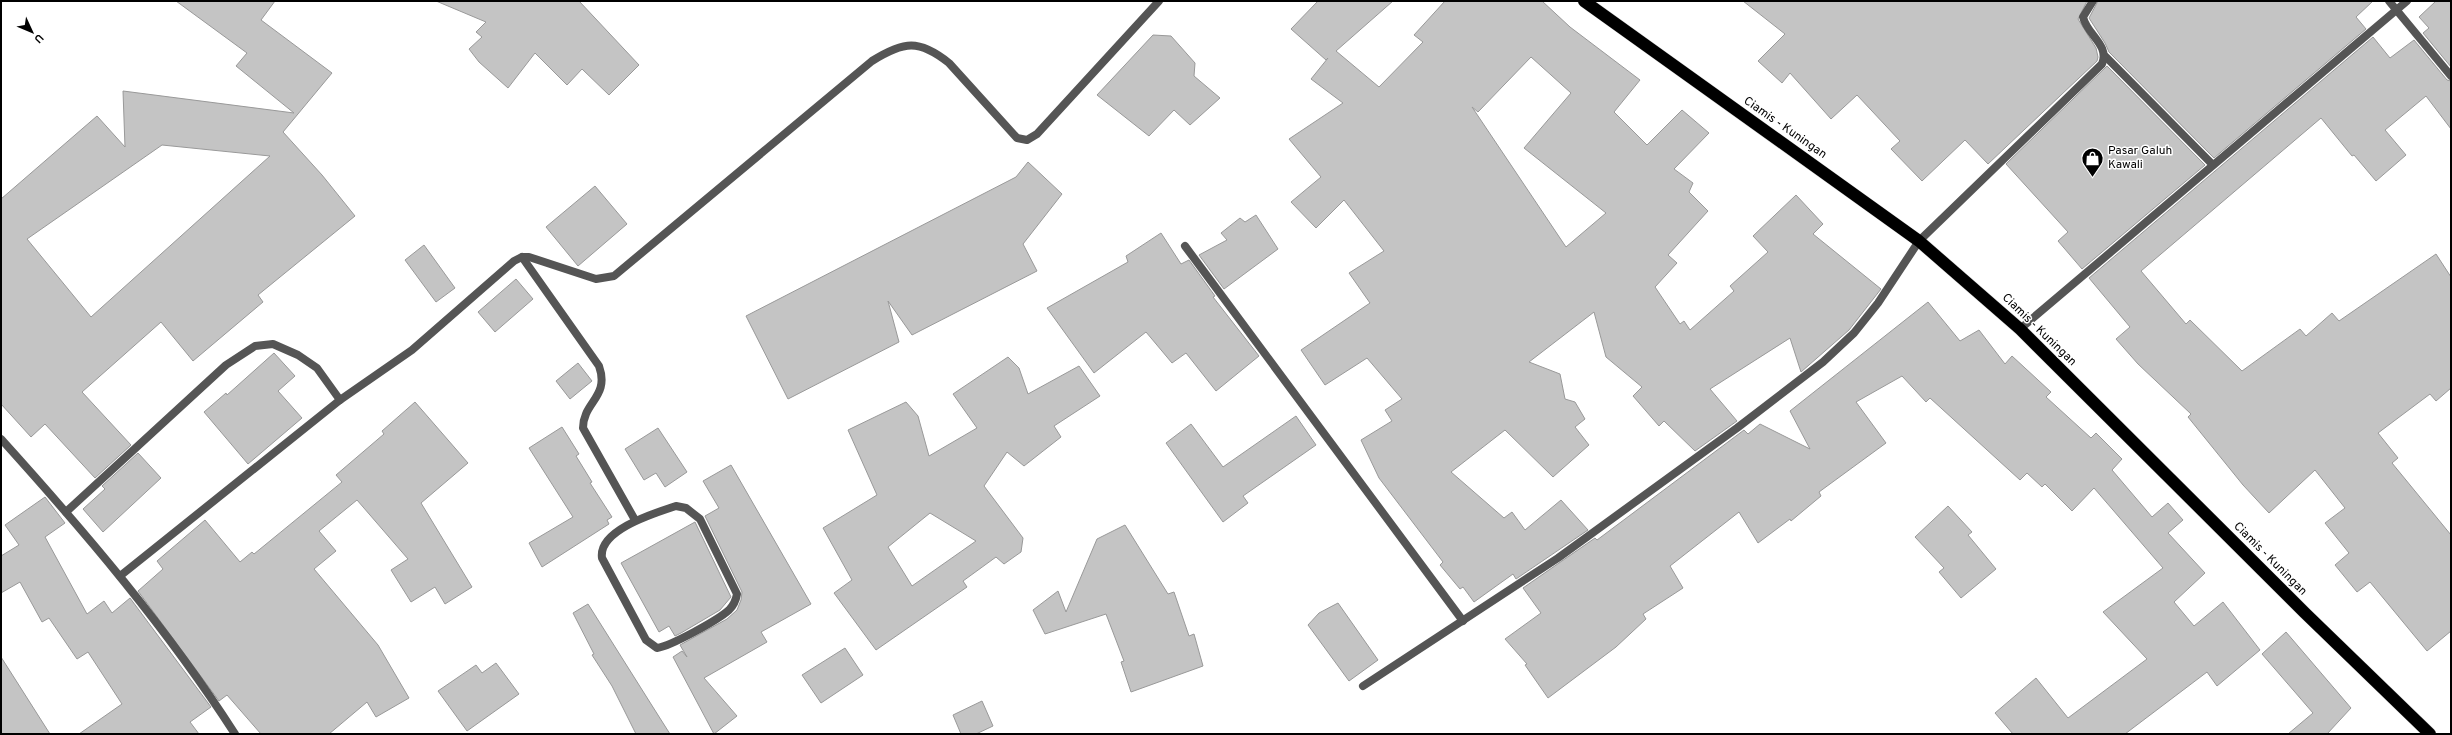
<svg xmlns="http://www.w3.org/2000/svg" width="2452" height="735" viewBox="0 0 2452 735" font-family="Overpass,sans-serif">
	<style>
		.building { fill: #c4c4c4; stroke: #999; fill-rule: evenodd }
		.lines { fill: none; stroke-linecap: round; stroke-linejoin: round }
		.highway-casing { stroke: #dbdbdb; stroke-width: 13 }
		.lane { stroke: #555; stroke-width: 8 }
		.street { stroke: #555; stroke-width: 8 }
		.highway { stroke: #000; stroke-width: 12 }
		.labels { text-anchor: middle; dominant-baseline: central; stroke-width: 3; stroke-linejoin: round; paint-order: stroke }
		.street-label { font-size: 12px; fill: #000; stroke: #fff }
		.poi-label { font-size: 12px; fill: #000; stroke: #fff; text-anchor: start }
	</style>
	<rect width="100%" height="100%" fill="#fff"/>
	<g class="building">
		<path d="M 176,1 L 275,1 L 261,20 L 332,73 L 283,132 L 322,175 L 355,216 L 258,295 L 263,302 L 193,361 L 161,322 L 82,392 L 131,445 L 95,478 L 45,424 L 31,437 L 1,404 L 1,199 L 97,116 L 125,147 L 123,91 L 294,113 L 236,66 L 247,53 ZM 162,145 L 270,156 L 91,317 L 27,239 Z"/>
		<path d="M 436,1 L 579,1 L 639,65 L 609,95 L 582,69 L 567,85 L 535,53 L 508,88 L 479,62 L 469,49 L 482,37 L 476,32 L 486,22 Z"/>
		<path d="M 1318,1 L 1393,1 L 1336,51 L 1379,87 L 1423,42 L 1414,35 L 1445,1 L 1542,1 L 1570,27 L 1640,80 L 1614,112 L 1647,145 L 1682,110 L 1709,133 L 1674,169 L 1693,183 L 1689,192 L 1708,211 L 1668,255 L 1677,263 L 1655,287 L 1680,324 L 1684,321 L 1690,330 L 1734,291 L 1730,286 L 1768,252 L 1753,236 L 1796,195 L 1823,224 L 1813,234 L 1881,289 L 1849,330 L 1801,372 L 1790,338 L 1710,389 L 1737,421 L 1695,451 L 1664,421 L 1659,426 L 1633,396 L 1642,387 L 1606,357 L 1594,312 L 1529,362 L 1560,374 L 1565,399 L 1575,402 L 1585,419 L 1575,427 L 1589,445 L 1553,477 L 1505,430 L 1451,472 L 1504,518 L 1512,512 L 1525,530 L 1561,500 L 1588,530 L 1516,579 L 1513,574 L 1474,602 L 1463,587 L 1460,589 L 1440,565 L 1443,562 L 1379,478 L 1361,440 L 1392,421 L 1385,410 L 1402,399 L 1367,358 L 1325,385 L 1301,350 L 1370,303 L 1349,273 L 1384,251 L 1344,200 L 1316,228 L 1291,202 L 1321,177 L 1289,139 L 1343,103 L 1311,79 L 1328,58 L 1326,60 L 1291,29 ZM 1531,57 L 1571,93 L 1524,148 L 1606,213 L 1566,247 L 1472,107 L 1478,112 Z"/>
		<path d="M 1743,1 L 2087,1 L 2078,19 L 2096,48 L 2098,57 L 2097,61 L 1988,164 L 1965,140 L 1922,181 L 1891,149 L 1900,141 L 1857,95 L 1831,119 L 1790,73 L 1782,83 L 1758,61 L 1785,34 Z"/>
		<path d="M 2098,1 L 2373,1 L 2356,17 L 2366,29 L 2214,158 L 2109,52 L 2105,43 L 2089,18 Z"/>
		<path d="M 2436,1 L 2451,1 L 2451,67 L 2423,33 L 2429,28 L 2419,17 Z"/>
		<path d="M 1153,35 L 1171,36 L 1195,63 L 1194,76 L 1220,98 L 1190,125 L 1174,110 L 1149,136 L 1097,95 Z"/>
		<path d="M 2373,37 L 2390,58 L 2414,40 L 2447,80 L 2451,81 L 2451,129 L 2426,96 L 2385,130 L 2406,155 L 2376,181 L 2354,155 L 2352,156 L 2321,118 L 2141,271 L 2186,324 L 2190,320 L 2242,371 L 2300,329 L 2306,336 L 2332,313 L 2339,321 L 2436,254 L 2451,277 L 2451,388 L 2436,401 L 2430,394 L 2378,433 L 2398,458 L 2392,463 L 2451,535 L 2451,631 L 2427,651 L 2370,582 L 2357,592 L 2335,565 L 2349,553 L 2325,523 L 2345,508 L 2315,470 L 2269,513 L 2243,485 L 2188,417 L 2191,414 L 2138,364 L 2116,339 L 2130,327 L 2089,278 Z"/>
		<path d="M 2107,66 L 2205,165 L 2082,269 L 2058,241 L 2068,232 L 2006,164 Z"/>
		<path d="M 1028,162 L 1062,194 L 1023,244 L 1037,271 L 912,335 L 888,301 L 899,342 L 788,399 L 746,316 L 1016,177 Z"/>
		<path d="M 595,186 L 627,224 L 578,266 L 546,227 Z"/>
		<path d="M 1256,215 L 1278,249 L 1224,289 L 1199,255 L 1227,240 L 1221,233 L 1240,218 L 1245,222 Z"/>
		<path d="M 1161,233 L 1181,264 L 1189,260 L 1215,296 L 1213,297 L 1259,356 L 1216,391 L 1186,353 L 1172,363 L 1146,332 L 1094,373 L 1047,308 L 1128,262 L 1126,256 Z"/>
		<path d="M 424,245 L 455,288 L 436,302 L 405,260 Z"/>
		<path d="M 516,279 L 533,299 L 495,332 L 478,312 Z"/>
		<path d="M 1928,302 L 1960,341 L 1979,330 L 2005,364 L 2012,356 L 2051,392 L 2046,397 L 2091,438 L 2096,433 L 2122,459 L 2112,470 L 2152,517 L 2168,503 L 2183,520 L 2168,533 L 2205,573 L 2174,602 L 2194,626 L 2223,602 L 2260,650 L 2217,686 L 2207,672 L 2125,734 L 2013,734 L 1995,713 L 2036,678 L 2068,718 L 2147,659 L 2103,612 L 2163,568 L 2094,488 L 2072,511 L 2045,484 L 2042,487 L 2027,473 L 2020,480 L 1930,398 L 1926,402 L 1902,376 L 1856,402 L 1886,443 L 1819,492 L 1821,496 L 1791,521 L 1790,519 L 1758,543 L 1739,512 L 1670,566 L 1683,588 L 1643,614 L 1646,619 L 1616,647 L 1548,698 L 1525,665 L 1527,664 L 1505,639 L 1541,613 L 1523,588 L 1595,538 L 1597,540 L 1744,430 L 1748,434 L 1760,424 L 1810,449 L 1790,411 Z"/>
		<path d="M 274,353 L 295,376 L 278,391 L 302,418 L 248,464 L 204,412 L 226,393 L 227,395 Z"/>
		<path d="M 1008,357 L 1019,368 L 1028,394 L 1079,366 L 1100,396 L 1054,426 L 1061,437 L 1024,466 L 1007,452 L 984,486 L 1023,538 L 1021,552 L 1004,564 L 996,557 L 963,581 L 967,587 L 876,650 L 834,593 L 852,580 L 823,528 L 877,495 L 848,430 L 906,402 L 918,416 L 929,456 L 977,428 L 953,394 ZM 930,513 L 976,541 L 912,586 L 888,547 Z"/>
		<path d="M 578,363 L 592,381 L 570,399 L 556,381 Z"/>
		<path d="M 415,402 L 468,463 L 421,503 L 472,587 L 445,604 L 435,587 L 411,602 L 391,570 L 408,559 L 357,500 L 319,531 L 336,551 L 314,569 L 378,645 L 409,698 L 376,717 L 367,702 L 329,734 L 261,734 L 227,695 L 219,701 L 138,591 L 163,569 L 157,561 L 205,520 L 240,562 L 252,552 L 254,554 L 342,482 L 336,475 L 384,434 L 382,431 Z"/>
		<path d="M 1296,416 L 1316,445 L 1243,496 L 1248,503 L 1223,522 L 1166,443 L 1191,424 L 1223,467 Z"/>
		<path d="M 562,427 L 579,454 L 576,456 L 592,482 L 590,483 L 612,517 L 607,520 L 609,524 L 542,567 L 529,543 L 573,517 L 529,448 Z"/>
		<path d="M 658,428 L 687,472 L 665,487 L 656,473 L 644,480 L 625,449 Z"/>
		<path d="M 138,453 L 161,478 L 103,532 L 83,509 L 105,489 L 102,486 Z"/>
		<path d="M 731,465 L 811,604 L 761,632 L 767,642 L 704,678 L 737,716 L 714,734 L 673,657 L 682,651 L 687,657 L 680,645 L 727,619 L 737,610 L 741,600 L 742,592 L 705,516 L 719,508 L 703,481 Z"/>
		<path d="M 45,497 L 65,523 L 45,537 L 87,614 L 104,601 L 112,613 L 130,598 L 211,707 L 190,722 L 199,734 L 79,734 L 122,704 L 88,652 L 77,659 L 49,618 L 42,622 L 20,582 L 1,593 L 1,556 L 19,545 L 5,525 Z"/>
		<path d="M 1948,506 L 1972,532 L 1968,535 L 1996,569 L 1961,598 L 1939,572 L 1944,568 L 1915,537 Z"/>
		<path d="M 695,522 L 731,597 L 720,610 L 681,633 L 675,636 L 669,626 L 659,632 L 621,563 Z"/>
		<path d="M 1125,525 L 1168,594 L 1174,592 L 1189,636 L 1194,634 L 1203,666 L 1131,692 L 1121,662 L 1124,661 L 1106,614 L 1045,634 L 1033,610 L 1058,591 L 1066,612 L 1097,539 Z"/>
		<path d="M 1338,603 L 1378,660 L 1349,681 L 1308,625 L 1319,613 Z"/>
		<path d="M 588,604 L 651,704 L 670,734 L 636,734 L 612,686 L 592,655 L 594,654 L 573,613 Z"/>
		<path d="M 2286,632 L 2351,708 L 2327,734 L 2288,734 L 2313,713 L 2262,654 Z"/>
		<path d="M 845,648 L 863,675 L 821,703 L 802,675 Z"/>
		<path d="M 1,657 L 50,734 L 1,734 Z"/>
		<path d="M 496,663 L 519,694 L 467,731 L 438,691 L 476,665 L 482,673 Z"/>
		<path d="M 982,701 L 993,726 L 976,734 L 961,734 L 953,715 Z"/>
	</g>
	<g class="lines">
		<defs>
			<path id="highway" d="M 1584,1 L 1919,241 L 2020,329 L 2305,613 L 2430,734"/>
		</defs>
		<use href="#highway" class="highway-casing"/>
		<g class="lane">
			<path d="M 2389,1 L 2451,76"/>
			<path d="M 2106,57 L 2213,165"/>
		</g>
		<g class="street">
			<path d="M 1185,246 L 1463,621"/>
			<path d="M 522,257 L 599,366 C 610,397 583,402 583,428 L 635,520"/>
			<path d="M 2020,329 L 2407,1"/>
			<path d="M 1,439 C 85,532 167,628 235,734"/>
			<path d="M 676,506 L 686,508 L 700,519 L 737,594 C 736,600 734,605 729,610 C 718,620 671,646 657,648 L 646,640 L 602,558 C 598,530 655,513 676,506 Z"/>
			<path d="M 66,512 L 226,365 L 255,346 L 273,344 L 298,355 L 317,368 L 340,400"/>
			<path d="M 120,576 L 340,400 L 412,350 L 514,261 L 522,257 L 529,257 L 596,279 L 614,276 L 872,61 C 904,41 919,39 949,63 L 1017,138 L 1027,140 L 1037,134 L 1159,1"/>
			<path d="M 1363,686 L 1558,558 L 1737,428 L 1823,362 L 1854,333 L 1878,303 L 1919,241 L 2102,64 C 2110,45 2087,35 2083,17 L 2093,1"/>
		</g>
		<use href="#highway" class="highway"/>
	</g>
	<defs>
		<symbol id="shop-pin" viewBox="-11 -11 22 30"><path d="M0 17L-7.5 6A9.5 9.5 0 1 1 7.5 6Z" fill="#000" stroke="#fff"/><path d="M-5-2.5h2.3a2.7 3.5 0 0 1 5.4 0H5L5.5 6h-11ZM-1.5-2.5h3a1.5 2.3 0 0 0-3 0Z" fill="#fff"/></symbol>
	</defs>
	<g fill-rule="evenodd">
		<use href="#shop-pin" x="2080" y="146" width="25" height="34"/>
	</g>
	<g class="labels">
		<g class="street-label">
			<text transform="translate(1785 128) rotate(35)">Ciamis - Kuningan</text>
			<text transform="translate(2039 330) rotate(44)">Ciamis - Kuningan</text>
			<text transform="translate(2270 559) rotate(45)">Ciamis - Kuningan</text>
		</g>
		<g class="poi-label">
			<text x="2108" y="151">Pasar Galuh<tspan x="2108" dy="14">Kawali</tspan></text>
		</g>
	</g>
	<rect width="2452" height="735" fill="none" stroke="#000000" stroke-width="4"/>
	<g transform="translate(32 32) rotate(134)" stroke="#ffffff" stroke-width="3" paint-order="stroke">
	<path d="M0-3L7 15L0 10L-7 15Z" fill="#000000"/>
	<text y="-6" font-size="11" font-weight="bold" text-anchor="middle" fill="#000000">U</text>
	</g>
</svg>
